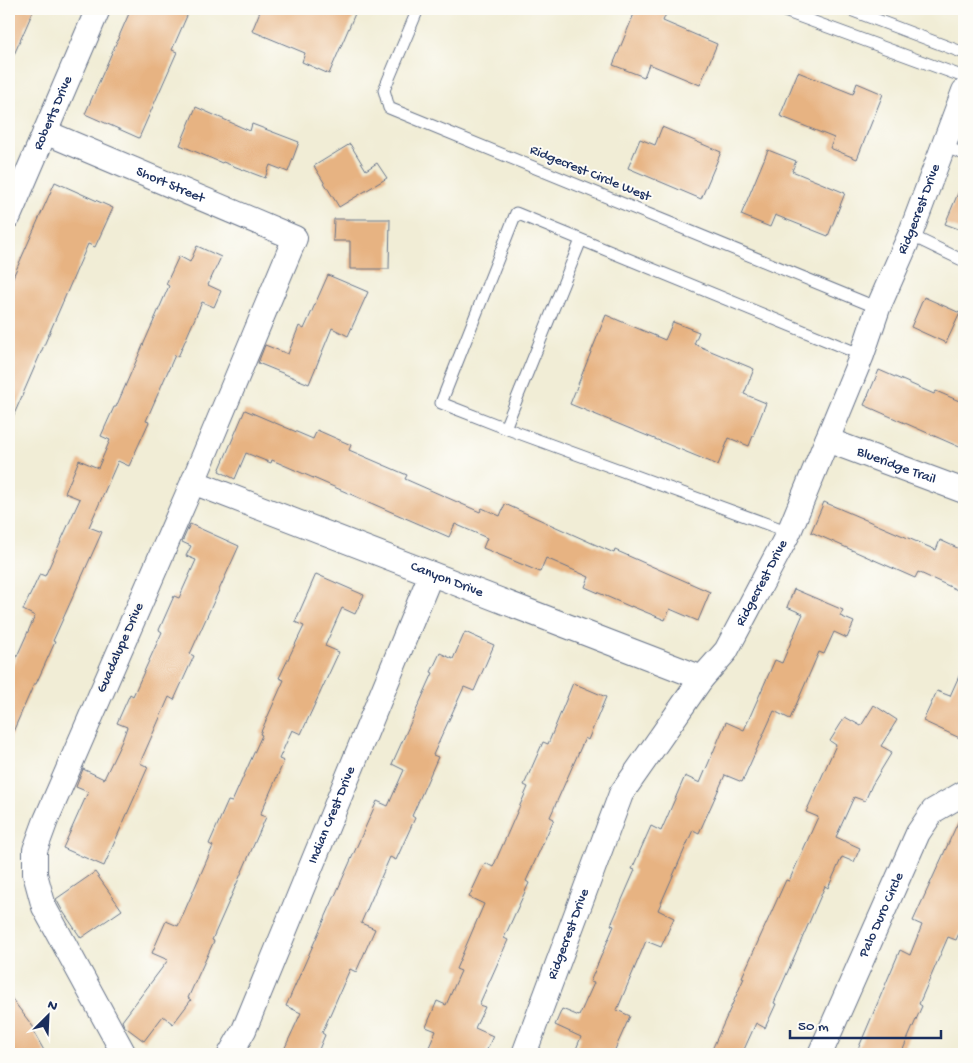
<svg xmlns="http://www.w3.org/2000/svg" width="973" height="1063" viewBox="0 0 973 1063" font-family="'Gochi Hand',sans-serif">
	<style>
		.building { fill: #e7b382 }
		.lines { fill: none; stroke-linecap: round; stroke-linejoin: round }
		.lane-casing { stroke: #667288; stroke-width: 13 }
		.street-casing { stroke: #667288; stroke-width: 26 }
		.lane { stroke: #fff; stroke-width: 11 }
		.street { stroke: #fff; stroke-width: 24 }
		.labels { text-anchor: middle; dominant-baseline: central; stroke-width: 4; stroke-linejoin: round; paint-order: stroke }
		.street-label { font-size: 14px; fill: #1b2f5e; stroke: #fdfcf7 }
	</style>
	<rect width="100%" height="100%" fill="#fdfcf7"/>
	<filter id="ink" filterUnits="userSpaceOnUse"><feTurbulence type="fractalNoise" baseFrequency=".02" numOctaves="2"/><feDisplacementMap in="SourceGraphic" scale="10" xChannelSelector="R" yChannelSelector="G"/><feConvolveMatrix kernelMatrix="1 2 1 2 8 2 1 2 1" color-interpolation-filters="sRGB"/></filter>
	<filter id="wash" filterUnits="userSpaceOnUse"><feTurbulence type="fractalNoise" baseFrequency=".0096" numOctaves="4" result="noise"/><feDisplacementMap in="SourceGraphic" scale="20" xChannelSelector="R" yChannelSelector="G"/><feGaussianBlur stdDeviation="1.12" result="paint"/><feColorMatrix in="noise" values="0 0 0 0 0 0 0 0 0 0 0 0 0 0 0 0 0 1.4 0 .05"/><feComposite in="paint" operator="in"/></filter>
	<g filter="url(#wash)">
		<rect width="100%" height="100%" fill="#f1edd6"/>
		<g id="blocks">
			<g class="building">
				<path d="M 9,9 L 34,9 L 9,66 Z"/>
				<path d="M 131,9 L 190,9 L 172,50 L 177,52 L 139,138 L 85,114 Z"/>
				<path d="M 261,9 L 357,9 L 329,74 L 302,62 L 305,53 L 252,31 Z"/>
				<path d="M 636,9 L 668,9 L 663,21 L 717,44 L 700,85 L 649,64 L 644,77 L 613,65 Z"/>
				<path d="M 798,72 L 853,94 L 857,83 L 883,94 L 857,159 L 830,148 L 834,138 L 780,116 Z"/>
				<path d="M 196,107 L 250,131 L 252,124 L 299,142 L 288,172 L 270,165 L 265,178 L 223,162 L 222,163 L 180,145 Z"/>
				<path d="M 662,127 L 721,152 L 701,199 L 628,168 L 640,139 L 655,145 Z"/>
				<path d="M 350,144 L 366,170 L 377,163 L 387,178 L 339,207 L 314,166 Z"/>
				<path d="M 768,150 L 796,161 L 792,171 L 845,193 L 828,236 L 775,215 L 770,227 L 741,215 Z"/>
				<path d="M 964,179 L 964,231 L 945,224 Z"/>
				<path d="M 55,182 L 113,208 L 95,247 L 88,244 L 9,426 L 9,286 Z"/>
				<path d="M 334,219 L 390,219 L 389,269 L 350,269 L 350,241 L 333,241 Z"/>
				<path d="M 197,246 L 221,257 L 208,285 L 221,291 L 214,307 L 202,302 L 178,357 L 175,355 L 146,421 L 149,422 L 129,466 L 118,461 L 89,527 L 102,532 L 53,641 L 55,642 L 36,684 L 34,684 L 9,741 L 9,674 L 35,616 L 23,610 L 40,574 L 45,576 L 80,499 L 65,493 L 79,460 L 98,468 L 110,440 L 101,436 L 114,407 L 116,407 L 169,286 L 166,284 L 179,256 L 190,262 Z"/>
				<path d="M 328,275 L 368,292 L 348,336 L 332,328 L 309,384 L 258,363 L 265,345 L 288,354 L 299,326 L 304,329 Z"/>
				<path d="M 924,297 L 960,313 L 946,343 L 911,327 Z"/>
				<path d="M 606,315 L 665,340 L 673,322 L 699,332 L 694,344 L 754,369 L 744,394 L 766,403 L 749,446 L 729,438 L 718,465 L 570,404 Z"/>
				<path d="M 879,370 L 934,394 L 936,391 L 964,403 L 964,449 L 864,405 Z"/>
				<path d="M 245,410 L 313,439 L 317,430 L 351,445 L 349,450 L 407,475 L 405,479 L 480,512 L 482,508 L 500,516 L 505,504 L 614,553 L 615,550 L 710,592 L 698,621 L 670,609 L 665,620 L 631,606 L 631,607 L 585,587 L 589,577 L 546,558 L 540,572 L 483,548 L 487,538 L 455,524 L 449,537 L 272,460 L 271,463 L 246,453 L 235,479 L 219,471 Z"/>
				<path d="M 824,502 L 936,550 L 940,540 L 964,551 L 964,593 L 918,572 L 915,578 L 811,532 Z"/>
				<path d="M 190,524 L 239,546 L 190,654 L 194,656 L 174,700 L 169,697 L 140,763 L 148,767 L 104,866 L 63,848 L 88,792 L 76,787 L 83,769 L 104,779 L 122,741 L 127,727 L 117,723 L 130,694 L 133,696 L 162,632 L 159,630 L 174,596 L 179,598 L 196,560 L 186,556 L 191,546 L 182,542 Z"/>
				<path d="M 316,574 L 364,595 L 355,614 L 342,608 L 325,646 L 339,652 L 301,734 L 292,730 L 279,759 L 284,761 L 260,815 L 266,817 L 212,940 L 214,941 L 188,998 L 191,1000 L 173,1024 L 163,1016 L 144,1041 L 124,1026 L 122,1021 L 168,960 L 152,953 L 166,921 L 178,926 L 213,846 L 209,844 L 228,801 L 232,802 L 262,735 L 260,734 L 284,680 L 279,678 L 304,626 L 295,622 Z"/>
				<path d="M 794,589 L 843,610 L 840,616 L 854,622 L 847,638 L 834,632 L 824,654 L 819,652 L 790,719 L 774,711 L 742,782 L 725,775 L 699,833 L 693,830 L 658,910 L 674,918 L 661,947 L 646,941 L 617,1010 L 630,1016 L 613,1054 L 574,1054 L 581,1037 L 555,1025 L 562,1009 L 579,1016 L 594,983 L 590,982 L 614,926 L 611,925 L 635,870 L 632,869 L 651,826 L 661,831 L 685,776 L 700,783 L 726,722 L 744,730 L 775,660 L 782,663 L 803,614 L 787,607 Z"/>
				<path d="M 465,632 L 494,645 L 474,691 L 464,687 L 433,755 L 438,757 L 412,816 L 415,818 L 396,860 L 390,857 L 361,923 L 375,929 L 356,972 L 350,969 L 322,1033 L 325,1035 L 317,1054 L 282,1054 L 301,1013 L 286,1006 L 377,801 L 388,806 L 404,770 L 392,764 L 433,673 L 431,672 L 440,653 L 453,659 Z"/>
				<path d="M 964,665 L 964,740 L 923,721 L 937,691 L 950,696 Z"/>
				<path d="M 573,683 L 606,697 L 588,740 L 585,738 L 550,817 L 554,819 L 526,881 L 529,883 L 504,938 L 508,940 L 479,1005 L 485,1007 L 475,1028 L 493,1036 L 485,1054 L 426,1054 L 436,1031 L 426,1027 L 437,1001 L 446,1005 L 461,971 L 456,969 L 484,904 L 469,897 L 485,863 L 493,867 L 528,787 L 524,785 L 543,742 L 548,744 Z"/>
				<path d="M 874,705 L 897,720 L 881,746 L 892,752 L 872,785 L 865,801 L 854,797 L 836,837 L 860,848 L 854,862 L 842,857 L 828,888 L 825,886 L 774,1003 L 776,1004 L 765,1028 L 756,1023 L 742,1054 L 710,1054 L 744,978 L 742,977 L 786,880 L 789,881 L 818,817 L 806,812 L 836,745 L 830,741 L 845,717 L 861,726 Z"/>
				<path d="M 964,809 L 964,922 L 956,940 L 948,937 L 919,1004 L 922,1006 L 901,1054 L 856,1054 L 900,950 L 910,955 L 922,925 L 913,921 Z"/>
				<path d="M 95,872 L 122,910 L 81,938 L 62,910 L 56,899 Z"/>
				<path d="M 9,995 L 34,1028 L 32,1029 L 46,1054 L 9,1054 Z"/>
			</g>
		</g>
	</g>
	<g filter="url(#ink)">
		<use href="#blocks" fill-opacity="0" stroke="#667288" stroke-width="1"/>
		<g class="lines">
			<defs>
				<g id="lane">
					<path d="M 418,9 L 384,90 L 389,108 L 878,308"/>
					<path d="M 779,9 L 964,77"/>
					<path d="M 848,9 L 964,53"/>
					<path d="M 943,146 L 964,154"/>
					<path d="M 910,235 L 964,261"/>
					<path d="M 505,428 L 581,240"/>
					<path d="M 789,532 L 505,428 L 441,403 L 516,213 L 862,355"/>
				</g>
				<g id="street">
					<path id="s1" d="M 45,132 L 295,238 L 193,482 L 46,820 L 35,850 L 35,874 L 44,907 L 124,1054"/>
					<path id="s2" d="M 9,216 L 98,9"/>
					<path id="s3" d="M 827,440 L 964,491"/>
					<path id="s4" d="M 193,482 L 702,678"/>
					<path id="s5" d="M 230,1054 L 244,1030 L 431,574"/>
					<path id="s6" d="M 524,1054 L 621,794 L 702,678 L 726,651 L 789,532 L 862,355 L 878,308 L 910,235 L 964,91"/>
					<path id="s7" d="M 820,1054 L 918,833 L 933,811 L 964,793"/>
				</g>
			</defs>
			<use href="#lane" class="lane-casing"/>
			<use href="#street" class="street-casing"/>
			<use href="#lane" class="lane"/>
			<use href="#street" class="street"/>
		</g>
	</g>
	<g class="labels">
		<g class="street-label">
			<text stroke="none"><textPath href="#s2" startOffset="112">Roberts Drive</textPath></text>
			<text transform="translate(590 174) rotate(22)">Ridgecrest Circle West</text>
			<text stroke="none"><textPath href="#s1" startOffset="136">Short Street</textPath></text>
			<text stroke="none"><textPath href="#s6" startOffset="938">Ridgecrest Drive</textPath></text>
			<text stroke="none"><textPath href="#s3" startOffset="74">Blueridge Trail</textPath></text>
			<text stroke="none"><textPath href="#s4" startOffset="272">Canyon Drive</textPath></text>
			<text stroke="none"><textPath href="#s6" startOffset="532">Ridgecrest Drive</textPath></text>
			<text transform="translate(121 648) rotate(-66)">Guadalupe Drive</text>
			<text stroke="none"><textPath href="#s5" startOffset="260">Indian Crest Drive</textPath></text>
			<text stroke="none"><textPath href="#s7" startOffset="152">Palo Duro Circle</textPath></text>
			<text stroke="none"><textPath href="#s6" startOffset="128">Ridgecrest Drive</textPath></text>
		</g>
	</g>
	<rect width="973" height="1063" fill="none" stroke="#fdfcf7" stroke-width="30"/>
	<g transform="translate(48 1016) rotate(24)" stroke="#fdfcf7" stroke-width="4" paint-order="stroke">
	<path d="M0-4L9 19L0 12L-9 19Z" fill="#1b2f5e"/>
	<text y="-8" font-size="14" font-weight="bold" text-anchor="middle" fill="#1b2f5e">N</text>
	</g>
	<path d="M790 1030v8h151v-8" fill="none" stroke="#1b2f5e" stroke-width="2.5"/>
	<text x="798" y="1030" font-size="15" fill="#1b2f5e" stroke="#fdfcf7" stroke-width="4" paint-order="stroke">50 m</text>
</svg>
